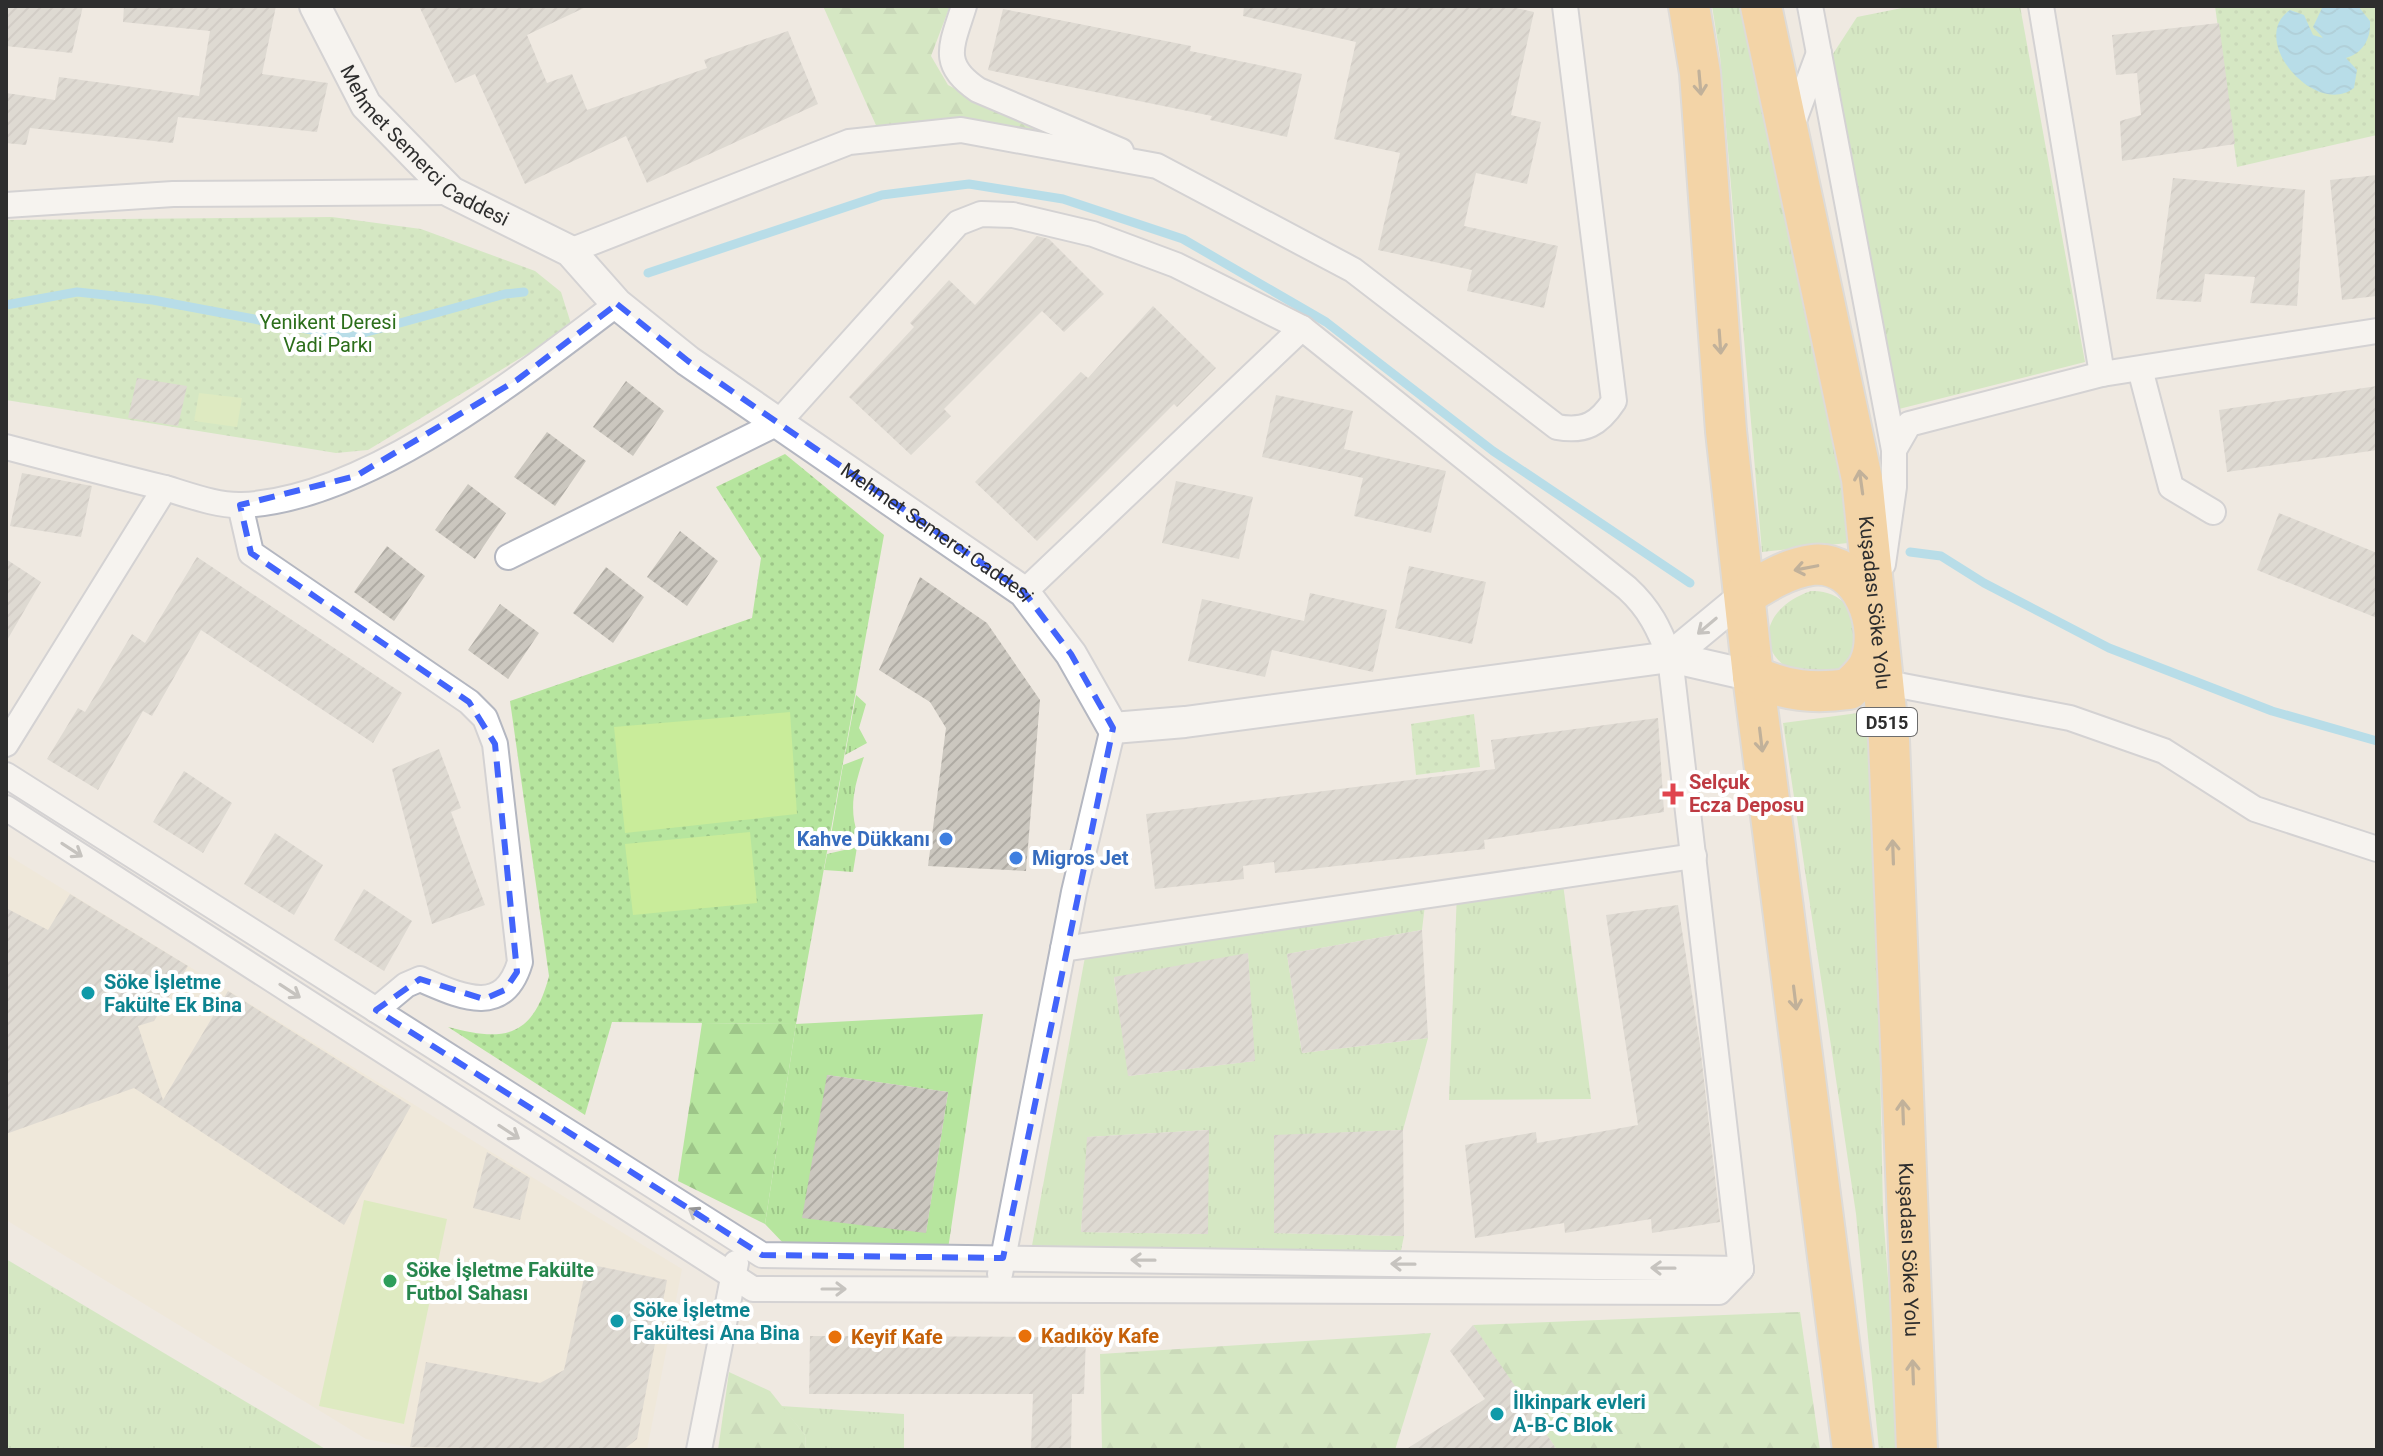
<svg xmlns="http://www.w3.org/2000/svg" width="2383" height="1456" viewBox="0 0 2383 1456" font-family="Roboto,sans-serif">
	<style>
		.education { fill: #f0e6d1 }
		.grass { fill: url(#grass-tufts); fill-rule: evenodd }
		.forest { fill: url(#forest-firs) }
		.park { fill: url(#park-dots) }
		.pitch { fill: #c9ec9a }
		.water { fill: url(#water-waves) }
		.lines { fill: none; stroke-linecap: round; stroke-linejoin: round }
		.stream { stroke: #75cff0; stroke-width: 9 }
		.building { fill: url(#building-hatch) }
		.minor-casing { stroke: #b4b7c1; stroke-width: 28 }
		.tertiary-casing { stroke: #b4b7c1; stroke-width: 34 }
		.trunk-casing { stroke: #c9c9c9; stroke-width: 44 }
		.minor { stroke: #fff; stroke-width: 24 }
		.tertiary { stroke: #fff; stroke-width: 30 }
		.trunk { stroke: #f8ba60; stroke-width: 40 }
		.oneway { stroke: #896d44 }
		.oneway2 { stroke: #969696 }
		.marked { fill: none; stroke: #4264fb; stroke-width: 6; stroke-dasharray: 16 10; stroke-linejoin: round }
		.health-dot { fill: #e0444e; stroke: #fff; stroke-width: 3 }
		.shop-dot { fill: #3f7fe0; stroke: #fff; stroke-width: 3 }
		.culture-dot { fill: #0f9aa8; stroke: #fff; stroke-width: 3 }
		.leisure-dot { fill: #2e9e5b; stroke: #fff; stroke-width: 3 }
		.food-dot { fill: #e8710a; stroke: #fff; stroke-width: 3 }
		.labels { text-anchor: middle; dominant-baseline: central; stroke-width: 8; stroke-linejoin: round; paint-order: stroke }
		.shield { fill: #fff; stroke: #6d6d6d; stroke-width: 2 }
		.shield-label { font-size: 18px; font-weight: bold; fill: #2e2e2e }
		.street-label { font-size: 20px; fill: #2e2e2e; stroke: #fff }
		.park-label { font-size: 20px; fill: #2c6e1b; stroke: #fff }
		.health-label { font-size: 20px; font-weight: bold; fill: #be3a42; stroke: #fff; text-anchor: start }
		.shop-label { font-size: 20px; font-weight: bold; fill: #366cbe; stroke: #fff; text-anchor: end }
		.culture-label { font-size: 20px; font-weight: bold; fill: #0d838f; stroke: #fff; text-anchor: start }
		.leisure-label { font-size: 20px; font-weight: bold; fill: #27864d; stroke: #fff; text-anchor: start }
		.food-label { font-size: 20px; font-weight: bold; fill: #c56008; stroke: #fff; text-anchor: start }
	</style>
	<defs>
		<pattern id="grass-tufts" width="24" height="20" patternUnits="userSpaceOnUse" patternTransform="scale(2)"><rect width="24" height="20" fill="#b6e59e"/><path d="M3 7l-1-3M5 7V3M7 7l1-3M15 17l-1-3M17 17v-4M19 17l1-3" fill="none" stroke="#9dc588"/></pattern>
		<pattern id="forest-firs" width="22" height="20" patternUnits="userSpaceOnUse" patternTransform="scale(2)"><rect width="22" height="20" fill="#b6e59e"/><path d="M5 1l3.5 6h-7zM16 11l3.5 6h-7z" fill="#9dc588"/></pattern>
		<pattern id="park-dots" width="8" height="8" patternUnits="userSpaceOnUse" patternTransform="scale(2)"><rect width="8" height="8" fill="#b6e59e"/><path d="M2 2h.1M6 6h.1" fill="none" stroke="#9dc588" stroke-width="1.8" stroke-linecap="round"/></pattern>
		<pattern id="water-waves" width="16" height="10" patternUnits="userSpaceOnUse" patternTransform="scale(2)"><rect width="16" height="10" fill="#75cff0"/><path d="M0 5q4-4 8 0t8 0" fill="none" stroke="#66b2ce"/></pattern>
		<pattern id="building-hatch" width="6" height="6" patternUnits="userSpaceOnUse" patternTransform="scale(2)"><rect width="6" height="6" fill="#cbc7bf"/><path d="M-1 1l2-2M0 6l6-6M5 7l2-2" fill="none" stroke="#afaba4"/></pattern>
	</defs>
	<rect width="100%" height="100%" fill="#efe9e1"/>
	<path class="education" d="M 6,854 L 682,1269 L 647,1450 L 425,1450 L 366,1439 L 6,1220 Z"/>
	<g class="grass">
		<path d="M 1712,6 L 1742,6 L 1843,479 L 1848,543 L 1762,552 L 1720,56 Z"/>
		<path d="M 1912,6 L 2020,6 L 2085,362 L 1895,410 L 1829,60 L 1857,17 Z"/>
		<path d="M 1811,591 C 1871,589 1873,677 1815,675 C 1806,674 1798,675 1791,671 C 1749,643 1771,604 1811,591 Z"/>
		<path d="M 856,695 L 866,704 L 859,728 L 867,743 L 845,755 Z"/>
		<path d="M 1873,711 L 1883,1212 L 1901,1450 L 1879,1450 L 1856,1214 L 1783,723 Z"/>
		<path d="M 864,757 C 855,784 848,808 858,835 L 830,841 L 843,765 Z"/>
		<path d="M 857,847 L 853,872 L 824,870 L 827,854 Z"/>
		<path d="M 1562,876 L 1591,1099 L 1449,1100 L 1457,891 Z"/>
		<path d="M 1426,896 L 1422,930 L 1287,954 L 1302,1053 L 1428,1038 L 1403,1130 L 1274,1136 L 1274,1233 L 1404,1236 L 1400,1255 L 1031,1251 L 1087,946 ZM 1248,954 L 1254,1061 L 1129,1076 L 1114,978 ZM 1208,1130 L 1208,1234 L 1081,1232 L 1088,1137 Z"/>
		<path d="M 983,1014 L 948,1249 L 785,1245 L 765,1224 L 796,1024 ZM 827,1075 L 948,1092 L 926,1232 Z"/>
		<path d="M 6,1259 L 327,1450 L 6,1450 Z"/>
		<path d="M 781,1406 L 904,1414 L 904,1450 L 806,1450 L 805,1435 Z"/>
	</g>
	<g class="forest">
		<path d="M 823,6 L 950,6 L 931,56 L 948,85 L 1052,138 L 879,132 Z"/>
		<path d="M 702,1023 L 796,1024 L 765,1224 L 678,1181 Z"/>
		<path d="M 1800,1312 L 1820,1450 L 1557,1450 L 1473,1325 Z"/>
		<path d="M 1431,1333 L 1395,1450 L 1102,1450 L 1100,1354 Z"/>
		<path d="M 729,1372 L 770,1391 L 805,1435 L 806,1450 L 718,1450 Z"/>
	</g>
	<g class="park">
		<path d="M 2215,6 L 2377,6 L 2377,135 L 2237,167 Z"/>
		<path d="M 332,217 L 421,229 L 535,271 L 561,292 L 572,327 L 368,450 L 336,453 L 6,400 L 6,220 Z"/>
		<path d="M 785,454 L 884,535 L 796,1024 L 612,1022 L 585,1115 L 448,1027 C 504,1042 533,1038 549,976 L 510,701 L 752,618 L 761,558 L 716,487 Z"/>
		<path d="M 1474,714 L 1480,767 L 1416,775 L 1411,724 Z"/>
	</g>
	<g class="pitch">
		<path d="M 199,393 L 242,398 L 237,427 L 194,421 Z"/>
		<path d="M 790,712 L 797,814 L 625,833 L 614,727 Z"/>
		<path d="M 750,832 L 757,903 L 633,915 L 625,844 Z"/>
		<path d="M 364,1200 L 447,1219 L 404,1424 L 319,1406 Z"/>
	</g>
	<path class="water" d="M 2323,6 L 2358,6 L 2370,21 C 2371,39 2363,53 2346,58 L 2357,70 L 2354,88 C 2315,118 2247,39 2290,10 L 2304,15 L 2313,35 L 2323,38 L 2313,27 Z"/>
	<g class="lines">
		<g class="stream">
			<path d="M 648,273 L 882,195 L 969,184 L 1063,199 L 1183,239 L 1326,322 L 1493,451 L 1690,583"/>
			<path d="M 6,305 L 77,292 L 153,300 L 349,337 L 505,294 L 524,292"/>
			<path d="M 1910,552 L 1941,556 L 1984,583 L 2109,648 L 2272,711 L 2377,741"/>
		</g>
	</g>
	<g class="building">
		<path d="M 6,6 L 83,6 L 72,53 L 6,46 Z"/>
		<path d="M 124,6 L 276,6 L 262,74 L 328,83 L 317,132 L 178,117 L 173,143 L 30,128 L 26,145 L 6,143 L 6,93 L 55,100 L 59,77 L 199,96 L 210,31 L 123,22 Z"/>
		<path d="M 419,6 L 588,6 L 527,35 L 547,83 L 572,74 L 587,110 L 707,68 L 704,60 L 788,31 L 818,104 L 647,183 L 626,136 L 525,184 L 475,74 L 455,83 Z"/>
		<path d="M 1244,6 L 1508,6 L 1534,12 L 1511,115 L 1541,122 L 1527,184 L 1476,173 L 1464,226 L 1558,246 L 1544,308 L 1467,291 L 1472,270 L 1378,250 L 1400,153 L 1334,139 L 1356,42 L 1243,16 Z"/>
		<path d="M 1003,9 L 1191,46 L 1190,51 L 1302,74 L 1287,137 L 1210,120 L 1212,116 L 988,70 Z"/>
		<path d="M 2219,23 L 2235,144 L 2122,161 L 2120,121 L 2141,115 L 2137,73 L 2116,75 L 2112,35 Z"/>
		<path d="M 2377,175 L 2377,296 L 2342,300 L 2330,180 Z"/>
		<path d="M 2173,178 L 2305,190 L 2297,306 L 2250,303 L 2255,277 L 2205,274 L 2201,302 L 2156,299 Z"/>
		<path d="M 1037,236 L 1049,239 L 1104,294 L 1064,332 L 1042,311 L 944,409 L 951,416 L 911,455 L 849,397 L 914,327 L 910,323 L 949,280 L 975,305 Z"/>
		<path d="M 1153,306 L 1216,368 L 1177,407 L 1174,404 L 1037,541 L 975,482 L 1081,372 L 1088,378 Z"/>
		<path d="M 137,378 L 187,386 L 178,426 L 128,418 Z"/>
		<path d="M 626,381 L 664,411 L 633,456 L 593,427 Z"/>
		<path d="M 2377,386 L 2377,450 L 2227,472 L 2219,410 Z"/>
		<path d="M 1276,395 L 1353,411 L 1344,449 L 1446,471 L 1431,533 L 1354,516 L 1363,478 L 1262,457 Z"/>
		<path d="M 547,432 L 586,461 L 555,506 L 514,477 Z"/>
		<path d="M 22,473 L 92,486 L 81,537 L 10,526 Z"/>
		<path d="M 1176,481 L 1253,497 L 1239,559 L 1162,543 Z"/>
		<path d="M 468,484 L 506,513 L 475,559 L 435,530 Z"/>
		<path d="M 2279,513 L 2377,553 L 2377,618 L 2257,570 Z"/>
		<path d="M 680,531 L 718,561 L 687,606 L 647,577 Z"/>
		<path d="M 387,546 L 425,576 L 394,621 L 354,592 Z"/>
		<path d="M 197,557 L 402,693 L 373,743 L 201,630 L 152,716 L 143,711 L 98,790 L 47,759 L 78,708 L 85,712 L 132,634 L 145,643 Z"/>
		<path d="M 6,559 L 41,582 L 6,642 Z"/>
		<path d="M 1409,566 L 1486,582 L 1472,644 L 1395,628 Z"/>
		<path d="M 606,567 L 644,597 L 613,643 L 573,613 Z"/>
		<path d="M 920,577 L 987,623 L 1040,700 L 1026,871 L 928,866 L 946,728 L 930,702 L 879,670 Z"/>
		<path d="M 1310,593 L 1387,610 L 1373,672 L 1272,650 L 1265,677 L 1188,661 L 1202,599 L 1304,621 Z"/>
		<path d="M 500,604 L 539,633 L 508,679 L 468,650 Z"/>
		<path d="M 1658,718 L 1664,812 L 1484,840 L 1485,849 L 1275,873 L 1274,862 L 1243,866 L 1244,879 L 1155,889 L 1146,814 L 1495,769 L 1491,740 Z"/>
		<path d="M 439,749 L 461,808 L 451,812 L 485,905 L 432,924 L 392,769 Z"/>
		<path d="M 184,771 L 232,803 L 203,853 L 153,822 Z"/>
		<path d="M 275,833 L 323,865 L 294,915 L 244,884 Z"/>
		<path d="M 364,889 L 412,921 L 384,971 L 334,940 Z"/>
		<path d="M 70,894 L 188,966 L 154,1021 L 138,1026 L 163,1100 L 228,991 L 411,1106 L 344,1225 L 134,1088 L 6,1134 L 6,908 L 48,930 Z"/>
		<path d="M 1678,905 L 1700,1045 L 1720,1222 L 1652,1233 L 1651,1219 L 1565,1233 L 1564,1223 L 1475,1238 L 1465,1145 L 1536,1132 L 1537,1143 L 1638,1125 L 1606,915 Z"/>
		<path d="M 1422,930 L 1428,1038 L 1302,1053 L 1287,954 Z"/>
		<path d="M 1248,953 L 1255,1061 L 1128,1076 L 1114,977 Z"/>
		<path d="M 827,1075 L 948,1092 L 926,1233 L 802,1218 Z"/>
		<path d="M 1209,1130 L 1208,1234 L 1081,1232 L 1087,1137 Z"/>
		<path d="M 1403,1130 L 1404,1236 L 1274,1233 L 1274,1135 Z"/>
		<path d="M 487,1152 L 530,1178 L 520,1220 L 473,1208 Z"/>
		<path d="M 587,1264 L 667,1280 L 637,1439 L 623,1450 L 410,1447 L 426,1362 L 540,1383 L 564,1370 Z"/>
		<path d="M 1473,1325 L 1511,1380 L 1557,1450 L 1405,1450 L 1485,1399 L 1450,1351 Z"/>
		<path d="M 810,1336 L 1086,1337 L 1084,1394 L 1072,1394 L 1071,1450 L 1031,1450 L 1033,1394 L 809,1394 Z"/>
	</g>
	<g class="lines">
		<defs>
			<g id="minor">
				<path d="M 964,6 C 952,45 939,64 978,90 L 1121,151"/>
				<path d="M 1810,6 L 1894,450"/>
				<path d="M 2041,6 L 2102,374"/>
				<path d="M 1790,131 L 1819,53"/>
				<path d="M 6,205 L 173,194 L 451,192"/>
				<path d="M 570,251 L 849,142 L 961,130 L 1157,166 L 1353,270 L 1557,427 C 1585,432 1599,424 1614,401 L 1565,6"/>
				<path d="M 2140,369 L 2171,487 L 2213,512"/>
				<path d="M 6,447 C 59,461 112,475 165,488 C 189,495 217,506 242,505 C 367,500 520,377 617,304"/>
				<path d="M 240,505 L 251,553 L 469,702 L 485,718 L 495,744 L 520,962 C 503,1019 458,995 420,979 L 406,985 L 376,1010"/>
				<path d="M 508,557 L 778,423 L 958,223 L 981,214 L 1013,215 L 1093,234 L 1176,265 L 1302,328 L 1627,588 C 1650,609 1659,629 1670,657 L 1741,1269"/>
				<path d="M 1883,564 L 1894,487 L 1894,450 L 1909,424 L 2102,374 L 2377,331"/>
				<path d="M 1024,592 L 1302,328"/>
				<path d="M 1882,682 L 2070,718 L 2164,751 L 2255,809 L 2377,849"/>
				<path d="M 6,744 L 165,488"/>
				<path d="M 6,775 L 762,1255 L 1741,1269"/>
				<path d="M 6,808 L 753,1289 L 1719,1292 L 1741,1269"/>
				<path d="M 1063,949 L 1694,856"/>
				<path d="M 1000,1274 L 1074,892 L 1113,728"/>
				<path d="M 699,1450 L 736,1263"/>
			</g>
			<g id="tertiary">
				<path id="s1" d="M 315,6 L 366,105 L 451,192 L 570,251 L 617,304 L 688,361 L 1024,592 L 1071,654 L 1113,728 L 1185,722 L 1670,657 L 1753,676"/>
				<path d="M 1670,657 L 1745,595"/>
			</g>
			<g id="trunk">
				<path d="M 1689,6 L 1700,73 L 1726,431 L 1753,676 L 1853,1450"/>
				<path id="s2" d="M 1761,6 L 1862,479 L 1889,740 L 1917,1450"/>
				<path d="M 1745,595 C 1764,583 1788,568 1812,565 C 1861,559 1887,627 1869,665 C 1865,674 1855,682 1849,689 C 1813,694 1786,691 1753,676"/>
			</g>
		</defs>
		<use href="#minor" class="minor-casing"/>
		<use href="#tertiary" class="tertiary-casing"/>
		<use href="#trunk" class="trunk-casing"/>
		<use href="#minor" class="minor"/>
		<use href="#tertiary" class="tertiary"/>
		<use href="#trunk" class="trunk"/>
	</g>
	<defs><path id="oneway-shaft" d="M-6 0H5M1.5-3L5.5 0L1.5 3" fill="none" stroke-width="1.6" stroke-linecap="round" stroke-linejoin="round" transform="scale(2)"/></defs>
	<g class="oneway">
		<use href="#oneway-shaft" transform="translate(1700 83) rotate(85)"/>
		<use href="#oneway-shaft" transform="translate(1720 342) rotate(86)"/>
		<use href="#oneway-shaft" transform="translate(1861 482) rotate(-98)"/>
		<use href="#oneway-shaft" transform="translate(1806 568) rotate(169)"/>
		<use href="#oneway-shaft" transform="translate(1761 740) rotate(83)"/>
		<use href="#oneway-shaft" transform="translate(1893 852) rotate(-92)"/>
		<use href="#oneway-shaft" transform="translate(1795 998) rotate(83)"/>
		<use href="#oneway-shaft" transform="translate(1903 1112) rotate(-92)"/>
		<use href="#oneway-shaft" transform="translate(1913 1372) rotate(-92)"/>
	</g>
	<g class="oneway2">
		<use href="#oneway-shaft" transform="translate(1707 626) rotate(140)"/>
		<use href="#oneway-shaft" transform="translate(72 850) rotate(33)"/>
		<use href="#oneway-shaft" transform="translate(290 991) rotate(33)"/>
		<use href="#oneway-shaft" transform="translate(509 1132) rotate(33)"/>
		<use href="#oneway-shaft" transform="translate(699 1215) rotate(-148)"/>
		<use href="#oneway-shaft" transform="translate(1143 1260) rotate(-179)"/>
		<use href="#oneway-shaft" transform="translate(1403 1264) rotate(-179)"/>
		<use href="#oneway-shaft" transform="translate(1663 1268) rotate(-179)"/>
		<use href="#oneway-shaft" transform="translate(834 1289)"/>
	</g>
	<path d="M0 0H2383V1456H0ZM 617,304 L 688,361 L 1024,592 L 1071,654 L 1113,728 L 1003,1258 L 762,1255 L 376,1010 L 420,979 L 484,999 L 505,990 L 517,972 L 495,744 L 469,702 L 251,553 L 240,505 L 356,476 L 517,380 Z" fill="#efe9e1" fill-opacity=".55" fill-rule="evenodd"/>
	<path class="marked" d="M 617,304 L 688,361 L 1024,592 L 1071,654 L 1113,728 L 1003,1258 L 762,1255 L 376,1010 L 420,979 L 484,999 L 505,990 L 517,972 L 495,744 L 469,702 L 251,553 L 240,505 L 356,476 L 517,380 Z"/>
	<path class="health-dot" d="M1669 782h8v8h8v8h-8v8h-8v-8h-8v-8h8z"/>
	<g class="shop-dot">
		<circle cx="946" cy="839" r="8"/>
		<circle cx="1016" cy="858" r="8"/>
	</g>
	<g class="culture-dot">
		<circle cx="88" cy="993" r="8"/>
		<circle cx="617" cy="1321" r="8"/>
		<circle cx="1497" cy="1414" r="8"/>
	</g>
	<circle class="leisure-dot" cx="390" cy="1281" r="8"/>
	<g class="food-dot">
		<circle cx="1025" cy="1336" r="8"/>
		<circle cx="835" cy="1337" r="8"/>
	</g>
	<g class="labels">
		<rect class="shield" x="1857" y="708" width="60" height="28" rx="6"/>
		<g class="shield-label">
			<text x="1887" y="722">D515</text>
		</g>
		<g class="street-label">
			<text stroke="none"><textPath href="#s1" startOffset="182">Mehmet Semerci Caddesi</textPath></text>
			<text stroke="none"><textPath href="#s1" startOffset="830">Mehmet Semerci Caddesi</textPath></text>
			<text stroke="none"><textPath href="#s2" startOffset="608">Kuşadası Söke Yolu</textPath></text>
			<text stroke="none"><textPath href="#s2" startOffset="1256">Kuşadası Söke Yolu</textPath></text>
		</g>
		<g class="park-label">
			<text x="328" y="322">Yenikent Deresi<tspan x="328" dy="23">Vadi Parkı</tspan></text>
		</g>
		<g class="health-label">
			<text x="1689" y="782">Selçuk<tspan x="1689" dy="23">Ecza Deposu</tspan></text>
		</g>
		<g class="shop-label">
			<text x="930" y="839">Kahve Dükkanı</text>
			<text x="1032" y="858" text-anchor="start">Migros Jet</text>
		</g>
		<g class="culture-label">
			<text x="104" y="982">Söke İşletme<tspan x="104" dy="23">Fakülte Ek Bina</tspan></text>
			<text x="633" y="1310">Söke İşletme<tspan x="633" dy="23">Fakültesi Ana Bina</tspan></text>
			<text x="1513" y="1402">İlkinpark evleri<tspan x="1513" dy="23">A-B-C Blok</tspan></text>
		</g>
		<g class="leisure-label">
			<text x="406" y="1270">Söke İşletme Fakülte<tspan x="406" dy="23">Futbol Sahası</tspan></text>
		</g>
		<g class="food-label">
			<text x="1041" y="1336">Kadıköy Kafe</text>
			<text x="851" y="1337">Keyif Kafe</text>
		</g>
	</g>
	<rect width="2383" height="1456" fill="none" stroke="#2e2e2e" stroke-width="16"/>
</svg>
